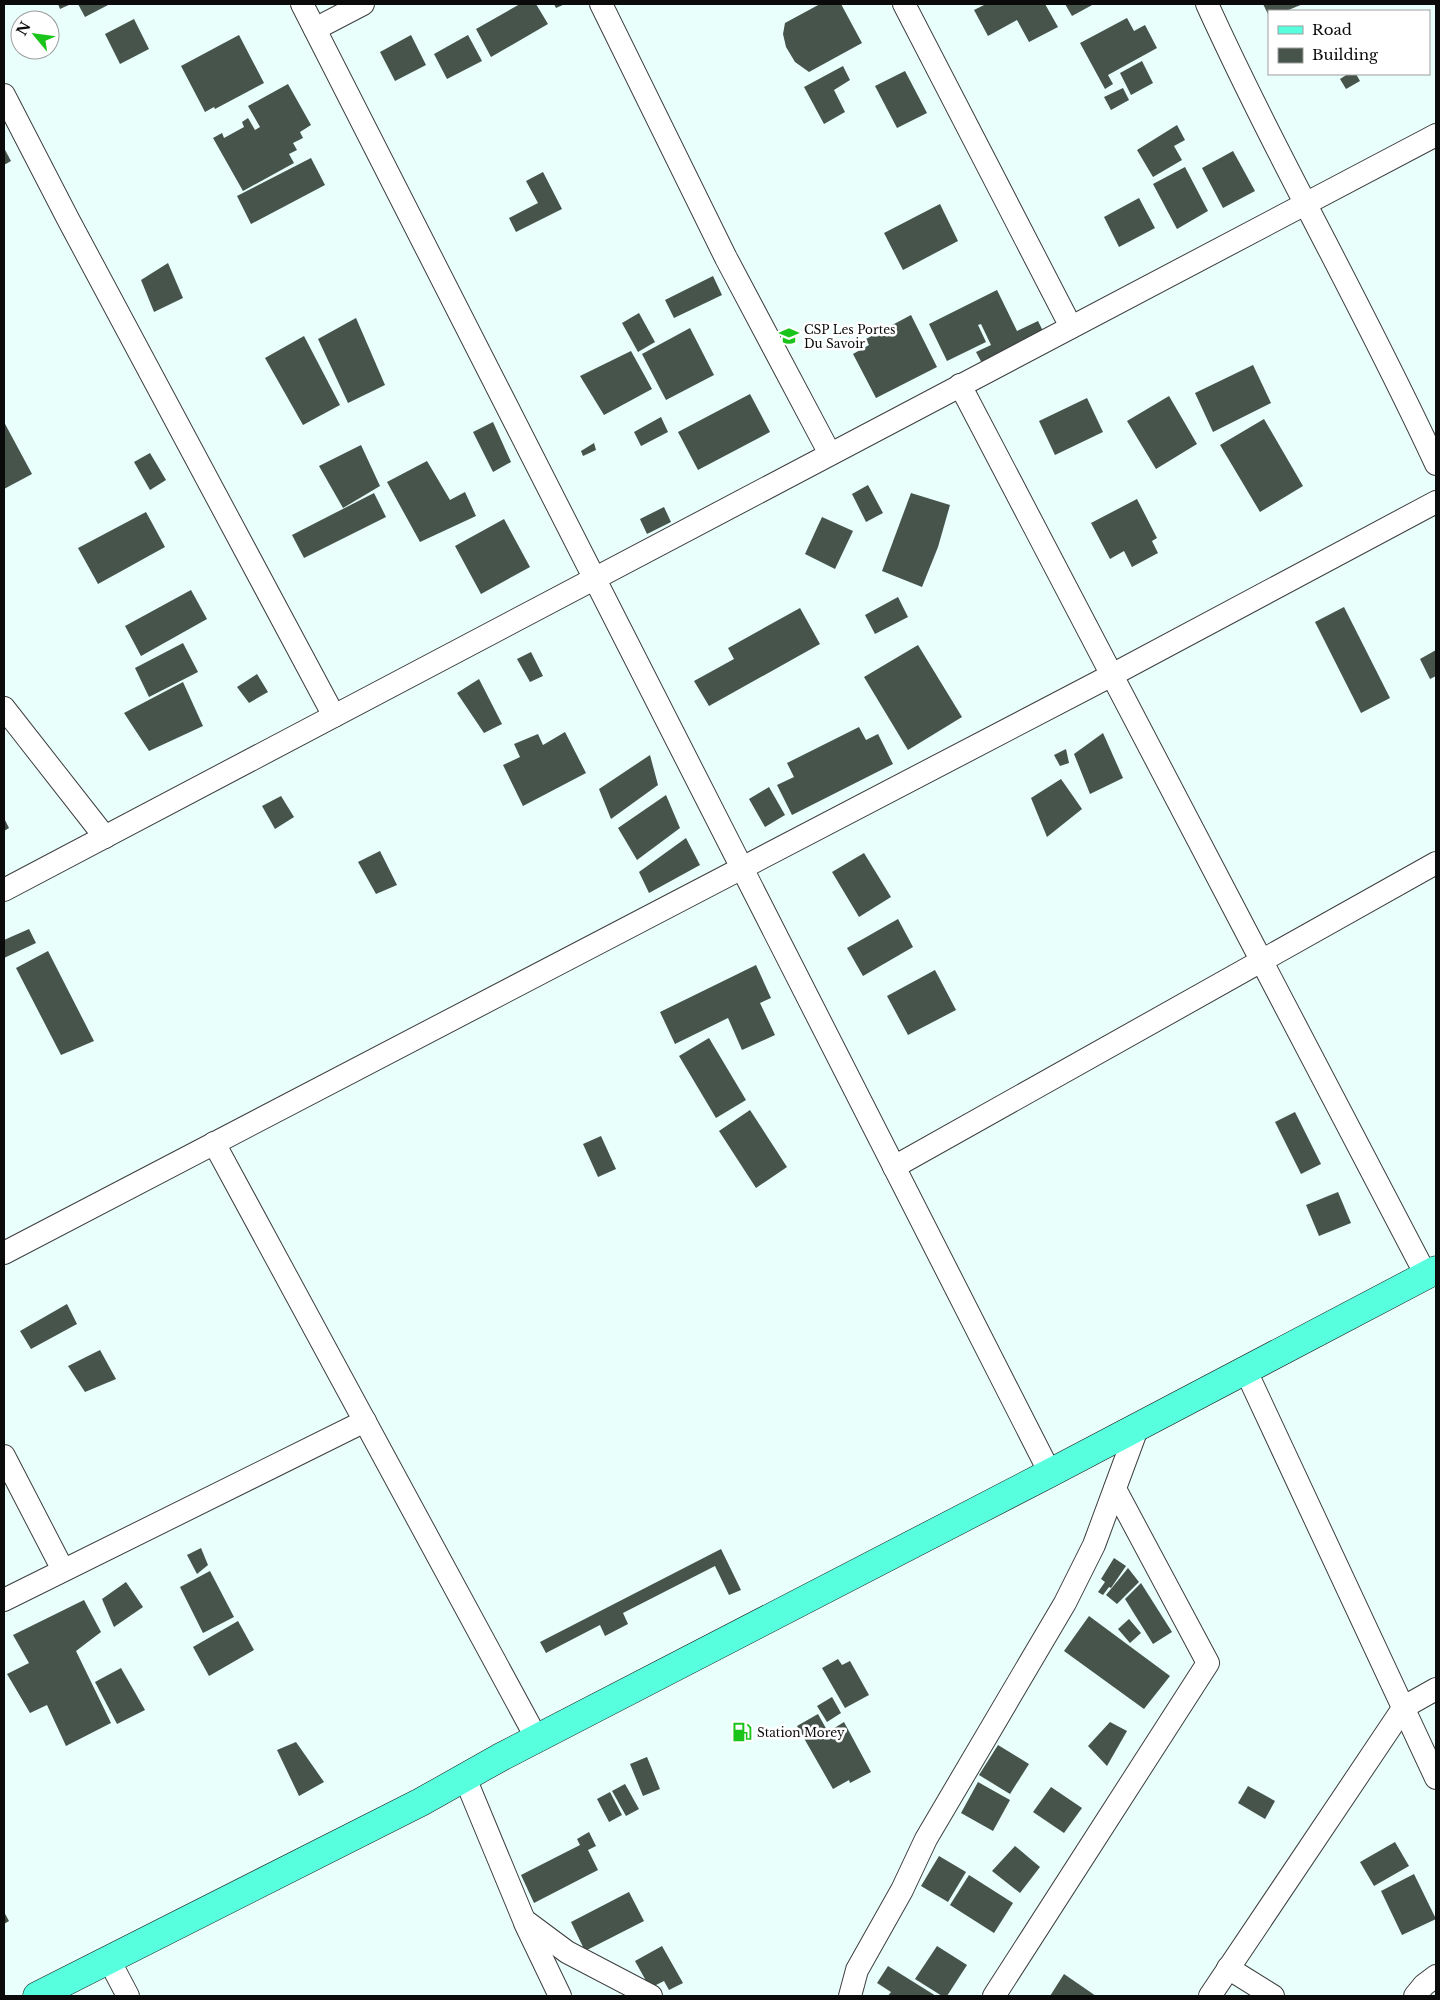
<svg xmlns="http://www.w3.org/2000/svg" width="1440" height="2000" viewBox="0 0 1440 2000" font-family="'Libre Baskerville',serif">
	<style>
		.building { fill: #46544c }
		.lines { fill: none; stroke-linecap: round; stroke-linejoin: round }
		.street-casing { stroke: #3e3e3e; stroke-width: 24 }
		.primary-casing { stroke: #1c1c1c; stroke-width: 29 }
		.street { stroke: #fff; stroke-width: 22 }
		.primary { stroke: #58ffde; stroke-width: 28 }
		.labels { text-anchor: middle; dominant-baseline: central; stroke-width: 5; stroke-linejoin: round; paint-order: stroke }
		.poi-label { font-size: 12px; fill: #0b0b0b; stroke: #fff; text-anchor: start }
	</style>
	<rect width="100%" height="100%" fill="#e8fffc"/>
	<g class="building">
		<path d="M 58,4 L 71,4 L 60,9 Z"/>
		<path d="M 78,4 L 110,4 L 85,17 Z"/>
		<path d="M 520,4 L 536,4 L 548,24 L 491,57 L 476,29 Z"/>
		<path d="M 554,4 L 565,4 L 556,8 Z"/>
		<path d="M 820,4 L 841,4 L 862,43 L 809,72 L 795,62 L 786,47 L 783,34 L 785,23 Z"/>
		<path d="M 986,4 L 1045,4 L 1058,27 L 1029,42 L 1017,20 L 988,36 L 974,10 Z"/>
		<path d="M 1065,4 L 1094,4 L 1072,16 Z"/>
		<path d="M 1263,4 L 1303,4 L 1286,11 L 1269,11 L 1269,16 Z"/>
		<path d="M 1127,18 L 1134,31 L 1145,25 L 1157,48 L 1108,75 L 1113,84 L 1105,89 L 1080,43 Z"/>
		<path d="M 134,19 L 149,49 L 120,64 L 105,34 Z"/>
		<path d="M 239,35 L 264,83 L 215,109 L 214,107 L 205,112 L 181,66 Z"/>
		<path d="M 411,35 L 426,65 L 395,81 L 380,52 Z"/>
		<path d="M 468,35 L 482,61 L 447,79 L 434,54 Z"/>
		<path d="M 1142,61 L 1153,83 L 1131,95 L 1120,73 Z"/>
		<path d="M 843,66 L 850,80 L 834,90 L 845,112 L 824,124 L 804,87 Z"/>
		<path d="M 905,71 L 927,113 L 897,128 L 875,86 Z"/>
		<path d="M 1348,74 L 1356,74 L 1360,81 L 1346,89 L 1340,79 Z"/>
		<path d="M 288,84 L 311,125 L 300,132 L 303,138 L 293,143 L 297,150 L 289,154 L 294,163 L 243,191 L 213,138 L 222,133 L 224,138 L 244,127 L 242,122 L 248,118 L 255,130 L 260,127 L 248,106 Z"/>
		<path d="M 1123,88 L 1129,100 L 1111,110 L 1104,97 Z"/>
		<path d="M 1177,125 L 1185,140 L 1174,146 L 1182,160 L 1153,177 L 1137,150 Z"/>
		<path d="M 4,148 L 11,161 L 4,165 Z"/>
		<path d="M 1233,151 L 1255,191 L 1223,208 L 1202,168 Z"/>
		<path d="M 311,158 L 325,185 L 251,224 L 237,196 Z"/>
		<path d="M 1185,167 L 1208,211 L 1177,229 L 1153,184 Z"/>
		<path d="M 543,172 L 562,209 L 516,232 L 509,218 L 538,203 L 526,181 Z"/>
		<path d="M 1139,198 L 1155,228 L 1119,247 L 1104,217 Z"/>
		<path d="M 940,204 L 958,241 L 903,270 L 884,233 Z"/>
		<path d="M 168,263 L 183,298 L 154,312 L 141,280 Z"/>
		<path d="M 713,276 L 722,295 L 674,318 L 665,300 Z"/>
		<path d="M 997,290 L 1017,331 L 1038,321 L 1045,335 L 984,367 L 976,352 L 991,345 L 981,324 L 978,325 L 986,342 L 947,361 L 929,324 Z"/>
		<path d="M 639,313 L 655,342 L 638,352 L 622,323 Z"/>
		<path d="M 911,315 L 937,367 L 876,398 L 853,354 L 869,345 L 866,339 Z"/>
		<path d="M 356,318 L 385,385 L 348,403 L 318,339 Z"/>
		<path d="M 690,328 L 714,375 L 666,400 L 642,354 Z"/>
		<path d="M 304,336 L 340,405 L 303,425 L 265,358 Z"/>
		<path d="M 631,351 L 652,389 L 604,415 L 580,376 Z"/>
		<path d="M 1253,365 L 1271,403 L 1213,432 L 1195,393 Z"/>
		<path d="M 750,394 L 770,432 L 698,470 L 678,432 Z"/>
		<path d="M 1169,396 L 1197,444 L 1156,469 L 1127,421 Z"/>
		<path d="M 1087,398 L 1103,432 L 1055,455 L 1039,421 Z"/>
		<path d="M 661,417 L 668,432 L 641,446 L 634,432 Z"/>
		<path d="M 1264,419 L 1303,486 L 1260,512 L 1220,445 Z"/>
		<path d="M 4,422 L 32,474 L 4,489 Z"/>
		<path d="M 493,422 L 511,462 L 493,472 L 473,432 Z"/>
		<path d="M 594,443 L 596,450 L 583,456 L 581,451 Z"/>
		<path d="M 361,445 L 380,486 L 343,508 L 319,466 Z"/>
		<path d="M 150,453 L 166,480 L 150,490 L 134,462 Z"/>
		<path d="M 427,461 L 450,500 L 465,492 L 476,516 L 420,542 L 387,482 Z"/>
		<path d="M 868,485 L 883,513 L 866,522 L 852,494 Z"/>
		<path d="M 374,493 L 386,517 L 304,558 L 292,535 Z"/>
		<path d="M 911,493 L 950,505 L 938,547 L 922,587 L 882,571 Z"/>
		<path d="M 1137,499 L 1157,538 L 1152,541 L 1158,553 L 1132,567 L 1124,551 L 1110,559 L 1091,523 Z"/>
		<path d="M 664,507 L 671,522 L 647,534 L 640,519 Z"/>
		<path d="M 146,512 L 165,547 L 98,584 L 78,548 Z"/>
		<path d="M 822,517 L 853,531 L 835,569 L 805,554 Z"/>
		<path d="M 504,519 L 530,567 L 481,594 L 455,546 Z"/>
		<path d="M 191,590 L 207,619 L 141,656 L 125,626 Z"/>
		<path d="M 898,597 L 908,617 L 875,634 L 865,615 Z"/>
		<path d="M 1344,607 L 1390,698 L 1361,713 L 1315,622 Z"/>
		<path d="M 800,608 L 820,644 L 709,706 L 694,681 L 734,659 L 728,648 Z"/>
		<path d="M 183,643 L 198,672 L 149,697 L 135,668 Z"/>
		<path d="M 918,645 L 962,717 L 908,750 L 864,677 Z"/>
		<path d="M 1436,650 L 1436,676 L 1430,679 L 1420,659 Z"/>
		<path d="M 531,652 L 543,676 L 530,682 L 517,659 Z"/>
		<path d="M 257,674 L 268,692 L 249,703 L 237,687 Z"/>
		<path d="M 479,679 L 502,724 L 484,733 L 457,693 Z"/>
		<path d="M 183,682 L 203,726 L 149,751 L 124,713 Z"/>
		<path d="M 859,727 L 866,740 L 878,734 L 893,764 L 792,815 L 777,785 L 794,777 L 787,763 Z"/>
		<path d="M 565,732 L 586,773 L 523,806 L 503,765 L 520,757 L 514,744 L 538,734 L 543,745 Z"/>
		<path d="M 1103,733 L 1123,778 L 1090,794 L 1074,754 Z"/>
		<path d="M 1066,749 L 1069,763 L 1060,766 L 1054,755 Z"/>
		<path d="M 650,755 L 658,785 L 611,819 L 599,789 Z"/>
		<path d="M 1061,779 L 1082,809 L 1047,837 L 1031,798 Z"/>
		<path d="M 769,787 L 785,815 L 765,827 L 749,799 Z"/>
		<path d="M 666,795 L 680,828 L 637,860 L 618,828 Z"/>
		<path d="M 281,796 L 294,817 L 275,829 L 262,806 Z"/>
		<path d="M 4,818 L 9,828 L 4,831 Z"/>
		<path d="M 686,838 L 700,865 L 649,893 L 639,872 Z"/>
		<path d="M 380,851 L 397,885 L 376,894 L 358,862 Z"/>
		<path d="M 864,853 L 891,897 L 859,917 L 832,872 Z"/>
		<path d="M 898,919 L 913,947 L 863,976 L 847,948 Z"/>
		<path d="M 29,929 L 36,943 L 4,958 L 4,940 Z"/>
		<path d="M 48,951 L 94,1041 L 61,1055 L 16,968 Z"/>
		<path d="M 756,965 L 771,998 L 760,1003 L 775,1035 L 742,1050 L 728,1018 L 675,1044 L 660,1012 Z"/>
		<path d="M 935,970 L 956,1010 L 908,1035 L 887,996 Z"/>
		<path d="M 709,1038 L 746,1100 L 716,1118 L 679,1056 Z"/>
		<path d="M 750,1110 L 787,1167 L 756,1188 L 719,1131 Z"/>
		<path d="M 1295,1112 L 1321,1164 L 1301,1174 L 1275,1122 Z"/>
		<path d="M 601,1136 L 616,1169 L 598,1177 L 583,1144 Z"/>
		<path d="M 1338,1192 L 1351,1223 L 1319,1236 L 1306,1205 Z"/>
		<path d="M 67,1304 L 77,1324 L 31,1349 L 20,1331 Z"/>
		<path d="M 100,1350 L 116,1379 L 85,1392 L 68,1366 Z"/>
		<path d="M 201,1548 L 208,1565 L 197,1574 L 187,1555 Z"/>
		<path d="M 721,1549 L 741,1590 L 729,1595 L 715,1566 L 623,1613 L 628,1624 L 605,1636 L 600,1625 L 546,1653 L 540,1642 Z"/>
		<path d="M 1114,1558 L 1126,1566 L 1111,1588 L 1109,1587 L 1103,1595 L 1098,1592 L 1105,1582 L 1101,1579 Z"/>
		<path d="M 1128,1568 L 1139,1582 L 1117,1604 L 1106,1595 Z"/>
		<path d="M 210,1571 L 234,1617 L 203,1633 L 180,1587 Z"/>
		<path d="M 126,1582 L 143,1607 L 114,1627 L 102,1599 Z"/>
		<path d="M 1141,1583 L 1172,1632 L 1153,1644 L 1125,1599 Z"/>
		<path d="M 84,1600 L 101,1632 L 76,1651 L 111,1723 L 66,1746 L 47,1705 L 30,1713 L 7,1674 L 29,1663 L 13,1635 Z"/>
		<path d="M 1089,1616 L 1170,1676 L 1144,1709 L 1064,1651 Z"/>
		<path d="M 1129,1619 L 1141,1633 L 1130,1643 L 1118,1629 Z"/>
		<path d="M 238,1621 L 254,1650 L 209,1676 L 193,1647 Z"/>
		<path d="M 838,1659 L 842,1665 L 850,1661 L 869,1695 L 845,1708 L 822,1668 Z"/>
		<path d="M 121,1668 L 145,1710 L 117,1724 L 95,1682 Z"/>
		<path d="M 832,1697 L 841,1713 L 827,1722 L 817,1706 Z"/>
		<path d="M 818,1714 L 828,1732 L 844,1722 L 871,1772 L 850,1783 L 849,1780 L 833,1789 L 797,1726 Z"/>
		<path d="M 1110,1722 L 1127,1731 L 1107,1766 L 1088,1746 Z"/>
		<path d="M 296,1742 L 324,1782 L 299,1796 L 277,1750 Z"/>
		<path d="M 998,1745 L 1029,1764 L 1010,1794 L 979,1775 Z"/>
		<path d="M 647,1757 L 660,1789 L 643,1796 L 630,1764 Z"/>
		<path d="M 978,1782 L 1010,1800 L 993,1831 L 961,1813 Z"/>
		<path d="M 625,1784 L 639,1809 L 626,1816 L 612,1791 Z"/>
		<path d="M 1248,1786 L 1275,1801 L 1265,1819 L 1238,1803 Z"/>
		<path d="M 1051,1787 L 1082,1808 L 1064,1833 L 1033,1812 Z"/>
		<path d="M 610,1792 L 622,1815 L 609,1822 L 597,1799 Z"/>
		<path d="M 589,1832 L 596,1846 L 588,1850 L 598,1870 L 534,1903 L 521,1875 L 580,1845 L 577,1839 Z"/>
		<path d="M 1395,1842 L 1409,1866 L 1374,1886 L 1360,1862 Z"/>
		<path d="M 1015,1846 L 1040,1867 L 1020,1893 L 992,1871 Z"/>
		<path d="M 939,1856 L 966,1872 L 948,1902 L 921,1886 Z"/>
		<path d="M 1414,1874 L 1436,1919 L 1402,1935 L 1381,1891 Z"/>
		<path d="M 969,1875 L 1013,1903 L 994,1933 L 950,1905 Z"/>
		<path d="M 629,1892 L 644,1921 L 585,1951 L 571,1922 Z"/>
		<path d="M 4,1912 L 9,1921 L 4,1924 Z"/>
		<path d="M 662,1946 L 683,1983 L 669,1990 L 664,1981 L 650,1988 L 635,1961 Z"/>
		<path d="M 937,1946 L 967,1965 L 947,1996 L 942,1996 L 915,1979 Z"/>
		<path d="M 888,1966 L 936,1996 L 888,1996 L 891,1992 L 877,1983 Z"/>
		<path d="M 1064,1974 L 1096,1996 L 1050,1996 Z"/>
	</g>
	<g class="lines">
		<defs>
			<g id="street">
				<path d="M 302,4 L 1050,1473"/>
				<path d="M 601,4 L 726,258 L 830,454"/>
				<path d="M 904,4 L 1071,327"/>
				<path d="M 1207,4 C 1278,160 1364,308 1436,464"/>
				<path d="M 315,29 L 363,4"/>
				<path d="M 4,95 L 68,219 L 334,716"/>
				<path d="M 960,385 L 1426,1275"/>
				<path d="M 4,708 L 105,837"/>
				<path d="M 4,890 L 1436,135"/>
				<path d="M 214,1143 L 537,1739"/>
				<path d="M 894,1167 L 1436,863"/>
				<path d="M 4,1253 L 1112,675 L 1436,502"/>
				<path d="M 1245,1369 L 1436,1778"/>
				<path d="M 4,1456 L 63,1570"/>
				<path d="M 4,1600 L 365,1421"/>
				<path d="M 465,1778 L 524,1920 L 567,1952 L 651,1996"/>
				<path d="M 525,1923 L 560,1996"/>
				<path d="M 109,1960 L 128,1996"/>
				<path d="M 1228,1968 L 1273,1996"/>
				<path d="M 850,1996 L 857,1970 L 902,1890 L 926,1839 L 1065,1603 L 1094,1545 L 1138,1426"/>
				<path d="M 994,1996 L 1208,1663 L 1115,1489"/>
				<path d="M 1210,1996 L 1404,1707 L 1436,1689"/>
				<path d="M 1415,1996 L 1424,1985 L 1436,1976"/>
			</g>
			<path id="primary" d="M 37,1996 L 421,1802 L 501,1757 L 1050,1473 L 1436,1270"/>
		</defs>
		<use href="#street" class="street-casing"/>
		<use href="#primary" class="primary-casing"/>
		<use href="#street" class="street"/>
		<use href="#primary" class="primary"/>
	</g>
	<defs>
		<symbol id="school-bare" viewBox="-9 -9 18 18"><path d="M0-5L7-2L0 1L-7-2ZM-4 1L0 2.5L4 1V4Q0 6-4 4Z" fill="#1ac41a" stroke="#fff" stroke-width="2.5" paint-order="stroke"/></symbol>
		<symbol id="fuel-bare" viewBox="-9 -9 18 18"><path d="M-5.5-6h7V0h2V4h1.3V-2.5L3-4.5l.8-.8L6-3V5H2.5V1h-1V6h-7ZM-4.2-4.7v3.2H.2V-4.7Z" fill="#1ac41a" stroke="#fff" stroke-width="2.5" paint-order="stroke"/></symbol>
	</defs>
	<g fill-rule="evenodd">
		<use href="#school-bare" x="775" y="322" width="28" height="28"/>
		<use href="#fuel-bare" x="728" y="1718" width="28" height="28"/>
	</g>
	<g class="labels">
		<g class="poi-label">
			<text x="804" y="329">CSP Les Portes<tspan x="804" dy="14">Du Savoir</tspan></text>
			<text x="757" y="1732">Station Morey</text>
		</g>
	</g>
	<rect width="1440" height="2000" fill="none" stroke="#0b0b0b" stroke-width="10"/>
	<rect x="1268" y="10" width="162" height="65" fill="#ffffff" stroke="#9d9d9d"/>
	<rect x="1278" y="26" width="25" height="8" fill="#58ffde" stroke="#9d9d9d"/>
	<text x="1312" y="35" font-size="15" fill="#0b0b0b">Road</text>
	<rect x="1278" y="48" width="25" height="15" fill="#46544c" stroke="#9d9d9d"/>
	<text x="1312" y="60" font-size="15" fill="#0b0b0b">Building</text>
	<g transform="translate(35 35) rotate(299)"><circle r="24" fill="#ffffff" stroke="#9d9d9d"/>
	<path d="M0-4L9 19L0 12L-9 19Z" fill="#1ac41a"/>
	<text y="-8" font-size="14" font-weight="bold" text-anchor="middle" fill="#0b0b0b">N</text>
	</g>
</svg>
